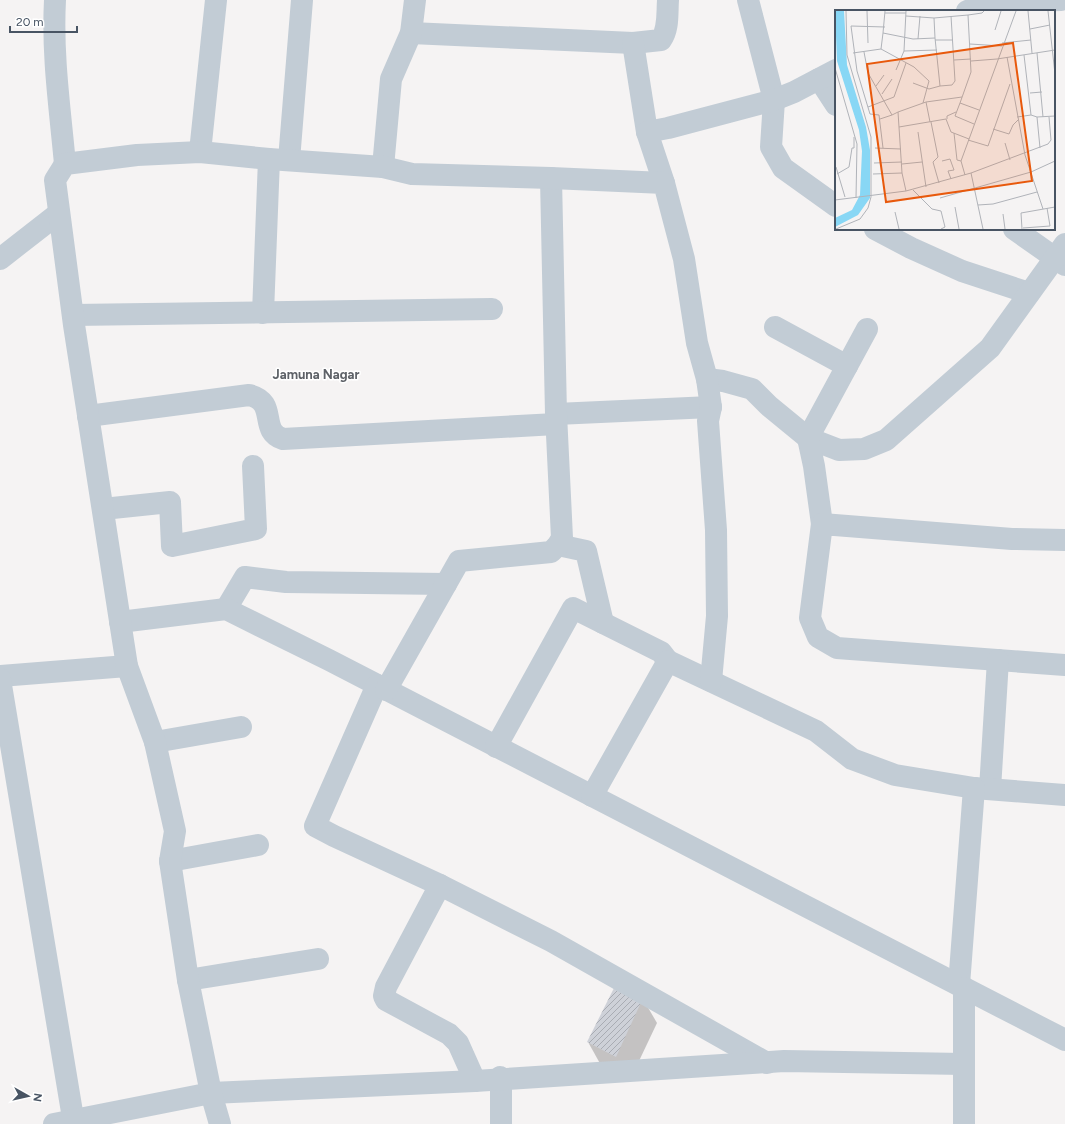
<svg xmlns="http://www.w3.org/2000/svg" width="1065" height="1124" viewBox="0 0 1065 1124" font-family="Figtree,sans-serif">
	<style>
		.shadow { fill: #0003 }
		.building { fill: url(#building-hatch) }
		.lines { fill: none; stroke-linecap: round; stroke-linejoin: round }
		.minor { stroke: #c2ccd5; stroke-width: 22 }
		.labels { text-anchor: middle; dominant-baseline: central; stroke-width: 3; stroke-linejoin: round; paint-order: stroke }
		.neighbourhood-label { font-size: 13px; font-weight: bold; fill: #5e6268; stroke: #fff }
		.inset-road { fill: none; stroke: #b0b3b9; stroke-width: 1 }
		.view { fill: #e8590c; fill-opacity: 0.15; stroke: #e8590c; stroke-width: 2 }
		.inset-edge { fill: none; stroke: #485463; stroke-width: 2 }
	</style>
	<defs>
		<pattern id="building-hatch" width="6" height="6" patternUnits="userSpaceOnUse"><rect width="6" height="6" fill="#ced1d8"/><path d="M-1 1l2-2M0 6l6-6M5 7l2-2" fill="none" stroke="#a9acb3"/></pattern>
	</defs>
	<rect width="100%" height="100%" fill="#f5f3f3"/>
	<path class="shadow" d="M 643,999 L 657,1023 L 630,1080 L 602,1067 L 588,1042 Z"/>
	<path class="building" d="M 617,982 L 643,998 L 616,1057 L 587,1042 Z"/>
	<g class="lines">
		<g class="minor">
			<path d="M 55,0 C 52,55 60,109 65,164"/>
			<path d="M 748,0 L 774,100 L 771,147 L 783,168 L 836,206"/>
			<path d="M 967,11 L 992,2 L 1061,0"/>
			<path d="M 411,33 L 633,43 L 661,40 C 669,29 667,13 668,0"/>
			<path d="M 633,43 L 647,132"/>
			<path d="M 819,79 L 836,105"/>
			<path d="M 200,152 L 216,0"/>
			<path d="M 289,160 L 302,0"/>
			<path d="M 383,167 L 391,79 L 411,33 L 415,0"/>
			<path d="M 664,183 L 647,132 L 668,128 L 774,100 L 794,92 L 836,70"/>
			<path d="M 875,229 L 911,248 L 962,271 L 1029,293"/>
			<path d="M 1014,229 L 1065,265"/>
			<path d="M 0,259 L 59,213"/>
			<path d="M 263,313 L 269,159"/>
			<path d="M 73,315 L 492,309"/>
			<path d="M 775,327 L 847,366"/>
			<path d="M 707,379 L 723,381 L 752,389 L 769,406 L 808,438 L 839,450 L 864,449 L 886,440 L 990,348 L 1065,244"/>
			<path d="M 556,414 L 711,407"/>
			<path d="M 88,416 L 249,395 C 279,402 258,431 283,439 L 556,424"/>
			<path d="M 103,509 L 170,502 L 172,546 L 256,529 L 253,466"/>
			<path d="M 822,524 L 814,466 L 808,438 L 867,329"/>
			<path d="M 1065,540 L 1012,539 L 822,524 L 810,618 L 818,637 L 837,648 L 1065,665"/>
			<path d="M 558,545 L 586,551 L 603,623"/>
			<path d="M 226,609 L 245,577 L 286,582 L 446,584"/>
			<path d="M 120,622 L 226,609 L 329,660 L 1065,1040"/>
			<path d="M 0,676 L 127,666"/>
			<path d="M 0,679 L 74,1124"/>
			<path d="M 377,685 L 315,826 L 334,836 L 440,885 L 551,941 L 767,1063"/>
			<path d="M 386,690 L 459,561 L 551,552 L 558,545 L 562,538 L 556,414 L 551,178"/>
			<path d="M 155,742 L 241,727"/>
			<path d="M 496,747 L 573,608 L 661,652 L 668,661"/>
			<path d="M 990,789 L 998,660"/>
			<path d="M 592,796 L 668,661 L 816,731 L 852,759 L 895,775 L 974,788 L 1065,795"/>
			<path d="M 170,861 L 258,845"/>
			<path d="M 440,885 L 386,987 L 384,996 L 386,1000 L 449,1034 L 458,1043 L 475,1081"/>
			<path d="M 188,980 L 318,959"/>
			<path d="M 959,985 L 974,788"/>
			<path d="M 500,1077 L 501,1079 L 501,1124"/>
			<path d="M 54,1124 L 211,1093 L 475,1081 L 784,1061 L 964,1064"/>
			<path d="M 220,1124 L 211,1093 L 188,980 L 170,861 L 175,831 L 155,742 L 127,666 L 74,325 L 55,180 L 65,164 L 137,155 L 200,152 L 269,159 L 383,167 L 412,174 L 551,178 L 664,183 L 684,259 L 697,343 L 707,379 L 711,407 L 708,421 L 716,530 L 717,616 L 711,681"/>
			<path d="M 964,1124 L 964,988"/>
		</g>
	</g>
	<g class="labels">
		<g class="neighbourhood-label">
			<text x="316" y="374">Jamuna Nagar</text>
		</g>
	</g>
	<g transform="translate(835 10)">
		<rect width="220" height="220" fill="#f5f3f3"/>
		<path d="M 0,1 L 9,1 L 12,55 L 31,117 L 35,140 L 35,188 L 23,205 L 0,217 L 0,208 L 17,200 L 25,185 L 27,141 L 24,120 L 2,51 Z" fill="#88d7f5"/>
		<path class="inset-road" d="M 32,1 L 33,33M 50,1 L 48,23 L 78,29 L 100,28 L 99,8M 193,1 L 197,43M 213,1 L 220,64M 50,3 L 71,3M 71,6 L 99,8 L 133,5M 195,19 L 215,15M 160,20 L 166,1M 100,28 L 105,76 L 117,75 L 120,71 L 116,6M 83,29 L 85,6M 100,30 L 118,30M 167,33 L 196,30M 135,34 L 167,36M 46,39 L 48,23M 69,41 L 102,40M 29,42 L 33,63 L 57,105 L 63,102M 18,43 L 46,39 L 79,57 L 94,71 L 88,93M 202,43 L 208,107M 189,45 L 196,105 L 202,107M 172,47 L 190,145 L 208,199M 162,49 L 220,40M 119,50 L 136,49M 136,51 L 162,49M 0,58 L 22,134 L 21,188M 61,60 L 69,41 L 71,1M 78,73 L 94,79 L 105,76M 41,76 L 49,65M 195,83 L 207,82M 47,84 L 57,69M 127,87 L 91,92 L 63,102 L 67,163 L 71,181 L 136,163 L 213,134 L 216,130 L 214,107M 91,92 L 95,112M 125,93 L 120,106 L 139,114M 33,97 L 59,87 L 71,53M 144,100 L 125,93 L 136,62 L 133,5 L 147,3 L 149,1M 182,107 L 196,105M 45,109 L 57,105M 112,109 L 112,106 L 121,102M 96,112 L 103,147 L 98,152 L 104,173M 64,117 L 111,109 L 116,122 L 134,129M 158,119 L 174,124 L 178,115 L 183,110M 83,122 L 91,177M 119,123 L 122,150 L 126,151M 133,130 L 153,136 L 175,74M 170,133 L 175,150M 40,138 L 66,139M 48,138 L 44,105 L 35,104 L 22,61 L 16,16 L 50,17M 205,138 L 202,107 L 220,106M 107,151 L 115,149 L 119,160 L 113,161 L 116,169M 39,153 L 67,152M 67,154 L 87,152M 1,157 L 10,187M 136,163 L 148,219M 2,164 L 14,157 L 17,138 L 19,138 L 19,127M 38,164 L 67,163M 130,165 L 126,151 L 181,1M 78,180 L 97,199 L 106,201 L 110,217 L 106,219M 105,188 L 196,162 L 220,151M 0,190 L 71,181M 143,195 L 158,194 L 202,182M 120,197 L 124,219M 60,202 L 64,219M 168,204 L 170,219M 188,218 L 215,216 L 212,198M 1,219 L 25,209 L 33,198 L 36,187 L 36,127 L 12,45 L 11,1M 187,219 L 186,203 L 220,197"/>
		<path class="view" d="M 178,33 L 197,171 L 51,192 L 32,54 Z"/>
		<rect width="220" height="220" class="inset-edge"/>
	</g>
	<g transform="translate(28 1096) rotate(98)" stroke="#ffffff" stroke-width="3" paint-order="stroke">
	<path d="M0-3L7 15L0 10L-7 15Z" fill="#485463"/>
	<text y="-6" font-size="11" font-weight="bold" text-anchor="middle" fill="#485463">N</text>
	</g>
	<path d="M10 26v6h67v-6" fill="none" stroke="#485463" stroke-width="2"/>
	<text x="16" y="26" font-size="12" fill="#485463" stroke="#ffffff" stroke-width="3" paint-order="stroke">20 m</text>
</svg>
